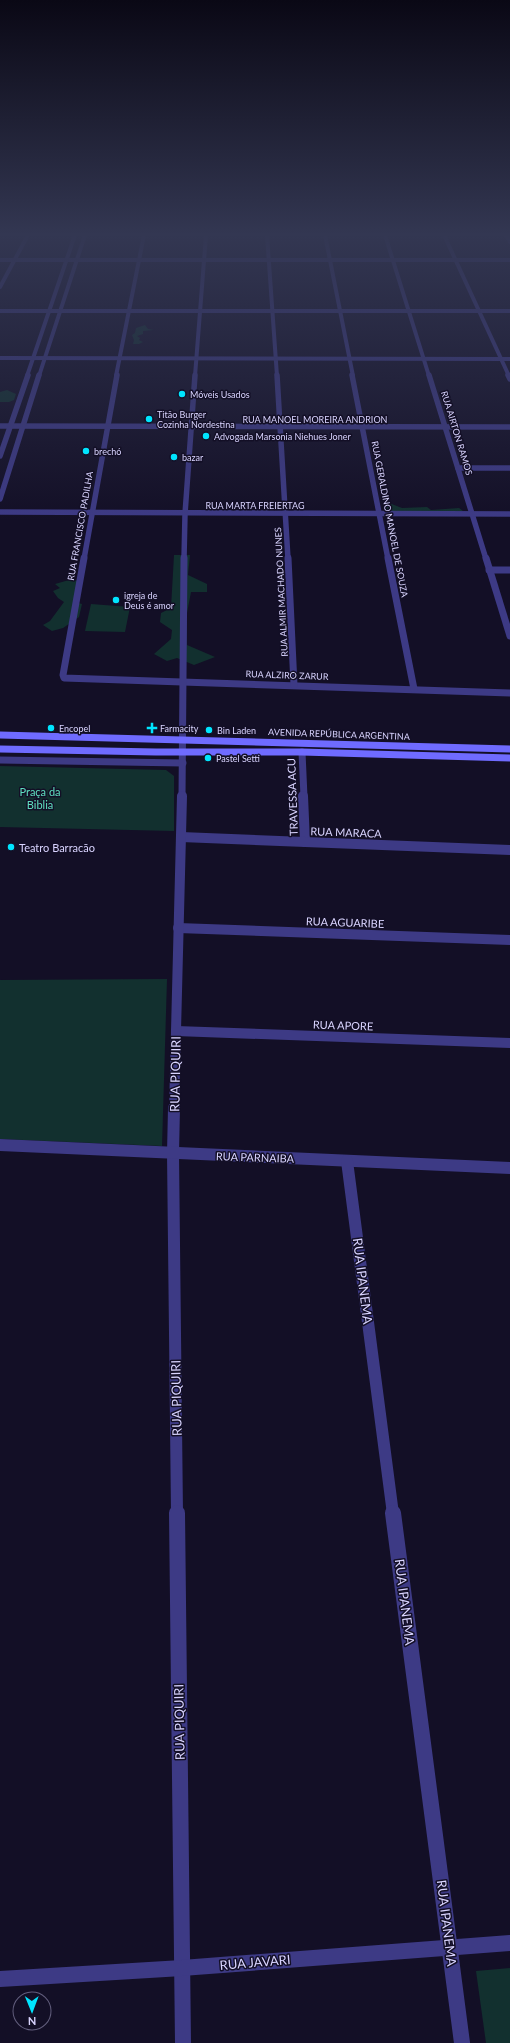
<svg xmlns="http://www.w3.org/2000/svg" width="510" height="2043" viewBox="0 0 510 2043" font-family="Lato,sans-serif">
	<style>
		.green { fill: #12302f }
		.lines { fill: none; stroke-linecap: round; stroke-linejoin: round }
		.minor-far5 { stroke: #3d3a85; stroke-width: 4 }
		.minor-far4 { stroke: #3d3a85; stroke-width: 5.5 }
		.minor-far3 { stroke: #3d3a85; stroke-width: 7 }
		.minor-far2 { stroke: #3d3a85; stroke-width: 10 }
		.minor-far1 { stroke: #3d3a85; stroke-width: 12 }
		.minor { stroke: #3d3a85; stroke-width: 16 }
		.tertiary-far1 { stroke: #3d3a85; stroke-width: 4 }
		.tertiary { stroke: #3d3a85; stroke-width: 5.5 }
		.secondary { stroke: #6f6bff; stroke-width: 7 }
		.poi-dot { fill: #00e5ff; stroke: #130f26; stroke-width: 1.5 }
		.labels { text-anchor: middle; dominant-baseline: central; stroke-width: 3; stroke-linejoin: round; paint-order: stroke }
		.far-poi-label { font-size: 9px; fill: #d9d4ff; stroke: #130f26; text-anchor: start }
		.far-street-label { font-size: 9px; fill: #d9d4ff; stroke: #130f26 }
		.park-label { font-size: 11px; fill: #5fe0c0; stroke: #130f26 }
		.street-label { font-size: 11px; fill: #d9d4ff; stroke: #130f26 }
		.poi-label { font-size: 11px; fill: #d9d4ff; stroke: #130f26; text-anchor: start }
		.near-street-label { font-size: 13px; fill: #d9d4ff; stroke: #130f26 }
	</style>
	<rect width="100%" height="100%" fill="#130f26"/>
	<g class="green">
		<path d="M 145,325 L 148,329 L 154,330 L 143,331 L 143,334 L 137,336 L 140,338 L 139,340 L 143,342 L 139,344 L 133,344 L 134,340 L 132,335 L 135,333 L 136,328 Z"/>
		<path d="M 7,390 L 16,394 L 14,400 L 9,402 L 0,402 L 0,392 Z"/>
		<path d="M 389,503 L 402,508 L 427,507 L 431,510 L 459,508 L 463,511 L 387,511 L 384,509 L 384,506 Z"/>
		<path d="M 174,555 L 190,555 L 188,575 L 207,584 L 207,592 L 191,592 L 187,613 L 187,645 L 215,657 L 194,665 L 177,658 L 167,661 L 154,654 L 171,639 L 172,630 L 160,622 L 161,613 L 171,608 Z"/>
		<path d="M 69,580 L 81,581 L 75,602 L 82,604 L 79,617 L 63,628 L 52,631 L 43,625 L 50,621 L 64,602 L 58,598 L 53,591 L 60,588 L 55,584 Z"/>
		<path d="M 91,604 L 130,607 L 125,632 L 85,631 Z"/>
		<path d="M 0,766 L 166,770 L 174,776 L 174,831 L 0,827 Z"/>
		<path d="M 167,979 L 162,1146 L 0,1139 L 0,980 Z"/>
		<path d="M 510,1968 L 510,2043 L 486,2043 L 476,1971 Z"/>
	</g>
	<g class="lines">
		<g class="minor-far5">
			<path d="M 267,235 L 277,376"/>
			<path d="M 325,235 L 353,376"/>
			<path d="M 385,235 L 429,376"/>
			<path d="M 444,235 L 509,376"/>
			<path d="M 506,235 L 510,242"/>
			<path d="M 0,260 L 510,260"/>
			<path d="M 0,287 L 28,235"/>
			<path d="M 0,311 L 510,311"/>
			<path d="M 0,358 L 510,359"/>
			<path d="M 116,376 L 144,235"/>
			<path d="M 195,376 L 206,235"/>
		</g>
		<g class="minor-far4">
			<path d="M 277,375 L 288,559"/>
			<path d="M 352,375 L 388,559"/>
			<path d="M 429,375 L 486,559"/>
			<path d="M 508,375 L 510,379"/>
			<path d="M 458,468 L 510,468"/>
			<path d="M 0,512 L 510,514"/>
			<path d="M 84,559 L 117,375"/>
			<path d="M 184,559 L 185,514 L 195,375"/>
		</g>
		<g class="minor-far3">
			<path d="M 84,558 L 63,675 L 64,678 L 510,693"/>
			<path d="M 288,558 L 294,685"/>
			<path d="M 388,558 L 414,689"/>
			<path d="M 486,558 L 510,636"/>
			<path d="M 489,570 L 510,570"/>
			<path d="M 302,752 L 304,797"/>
			<path d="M 0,760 L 183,763"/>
			<path d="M 182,797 L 184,558"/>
		</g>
		<g class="minor-far2">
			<path d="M 303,796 L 305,842"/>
			<path d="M 181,837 L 510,850"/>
			<path d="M 178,928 L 510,940"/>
			<path d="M 176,1031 L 510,1043"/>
			<path d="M 174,1109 L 182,796"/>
		</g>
		<g class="minor-far1">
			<path d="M 174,1108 L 173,1153 L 177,1514"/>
			<path d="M 0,1145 L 510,1168"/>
			<path d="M 347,1161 L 393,1514"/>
		</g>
		<g class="minor">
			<path d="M 177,1513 L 183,2043"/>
			<path d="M 393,1513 L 462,2043"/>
			<path d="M 0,1979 L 182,1968 L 510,1943"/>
		</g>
		<g class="tertiary-far1">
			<path d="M 27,376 L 75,235"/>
			<path d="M 39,376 L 85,235"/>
		</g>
		<g class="tertiary">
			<path d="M 0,426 L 510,427"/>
			<path d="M 0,456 L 28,375"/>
			<path d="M 0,499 L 39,375"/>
		</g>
		<g class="secondary">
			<path d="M 0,735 L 510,749"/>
			<path d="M 0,749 L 156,752 L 302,752 L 510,758"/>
		</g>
	</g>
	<linearGradient id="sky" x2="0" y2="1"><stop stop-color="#0a0815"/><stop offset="0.45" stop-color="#333752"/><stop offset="1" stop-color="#333752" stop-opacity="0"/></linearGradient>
	<rect width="510" height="521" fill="url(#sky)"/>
	<g class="poi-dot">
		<circle cx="182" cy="394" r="4"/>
		<circle cx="149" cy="419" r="4"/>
		<circle cx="206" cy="436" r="4"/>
		<circle cx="86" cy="451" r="4"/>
		<circle cx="174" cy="457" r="4"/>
		<circle cx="116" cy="600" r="4"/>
		<circle cx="51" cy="728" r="4"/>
		<path d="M150 722h4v4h4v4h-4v4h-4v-4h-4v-4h4z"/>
		<circle cx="209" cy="730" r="4"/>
		<circle cx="208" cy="758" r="4"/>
		<circle cx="11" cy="847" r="4"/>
	</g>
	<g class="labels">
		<g class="far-poi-label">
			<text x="190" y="394">Móveis Usados</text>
			<text x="157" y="414">Titão Burger<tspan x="157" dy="10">Cozinha Nordestina</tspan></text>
			<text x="214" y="436">Advogada Marsonia Niehues Joner</text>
			<text x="94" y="451">brechó</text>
			<text x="182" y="457">bazar</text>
			<text x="124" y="595">igreja de<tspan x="124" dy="10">Deus é amor</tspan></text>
			<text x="59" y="728">Encopel</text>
			<text x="160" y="728">Farmacity</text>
			<text x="217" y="730">Bin Laden</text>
			<text x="216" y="758">Pastel Setti</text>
		</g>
		<g class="far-street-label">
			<text x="315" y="419">RUA MANOEL MOREIRA ANDRION</text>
			<text transform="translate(457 433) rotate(73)">RUA AIRTON RAMOS</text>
			<text x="255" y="505">RUA MARTA FREIERTAG</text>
			<text transform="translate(390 519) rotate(79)">RUA GERALDINO MANOEL DE SOUZA</text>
			<text transform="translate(80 526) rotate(-80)">RUA FRANCISCO PADILHA</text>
			<text transform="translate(281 592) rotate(-93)">RUA ALMIR MACHADO NUNES</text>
			<text transform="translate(287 675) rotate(2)">RUA ALZIRO ZARUR</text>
			<text transform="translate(339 734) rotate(2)">AVENIDA REPÚBLICA ARGENTINA</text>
		</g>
		<g class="park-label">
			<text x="40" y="791">Praça da<tspan x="40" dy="13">Biblia</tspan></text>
		</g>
		<g class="street-label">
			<text transform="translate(292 797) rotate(-92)">TRAVESSA ACU</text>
			<text transform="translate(346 832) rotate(2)">RUA MARACA</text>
			<text transform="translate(345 922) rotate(2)">RUA AGUARIBE</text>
			<text transform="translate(343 1025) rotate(2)">RUA APORE</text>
			<text transform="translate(255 1157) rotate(2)">RUA PARNAIBA</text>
		</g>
		<g class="poi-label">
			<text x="19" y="847">Teatro Barracão</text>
		</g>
		<g class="near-street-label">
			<text transform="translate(175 1074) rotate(-89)">RUA PIQUIRI</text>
			<text transform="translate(363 1281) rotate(83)">RUA IPANEMA</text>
			<text transform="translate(176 1398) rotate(-91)">RUA PIQUIRI</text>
			<text transform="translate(405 1602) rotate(83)">RUA IPANEMA</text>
			<text transform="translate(179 1722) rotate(-91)">RUA PIQUIRI</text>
			<text transform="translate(447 1923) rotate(83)">RUA IPANEMA</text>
			<text transform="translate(255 1962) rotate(-5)">RUA JAVARI</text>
		</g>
	</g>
	<g transform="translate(32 2011) rotate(179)"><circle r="19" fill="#130f26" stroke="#625e7d"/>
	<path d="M0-3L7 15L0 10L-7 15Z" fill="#00e5ff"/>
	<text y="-6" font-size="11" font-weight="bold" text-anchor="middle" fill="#d9d4ff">N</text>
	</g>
</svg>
